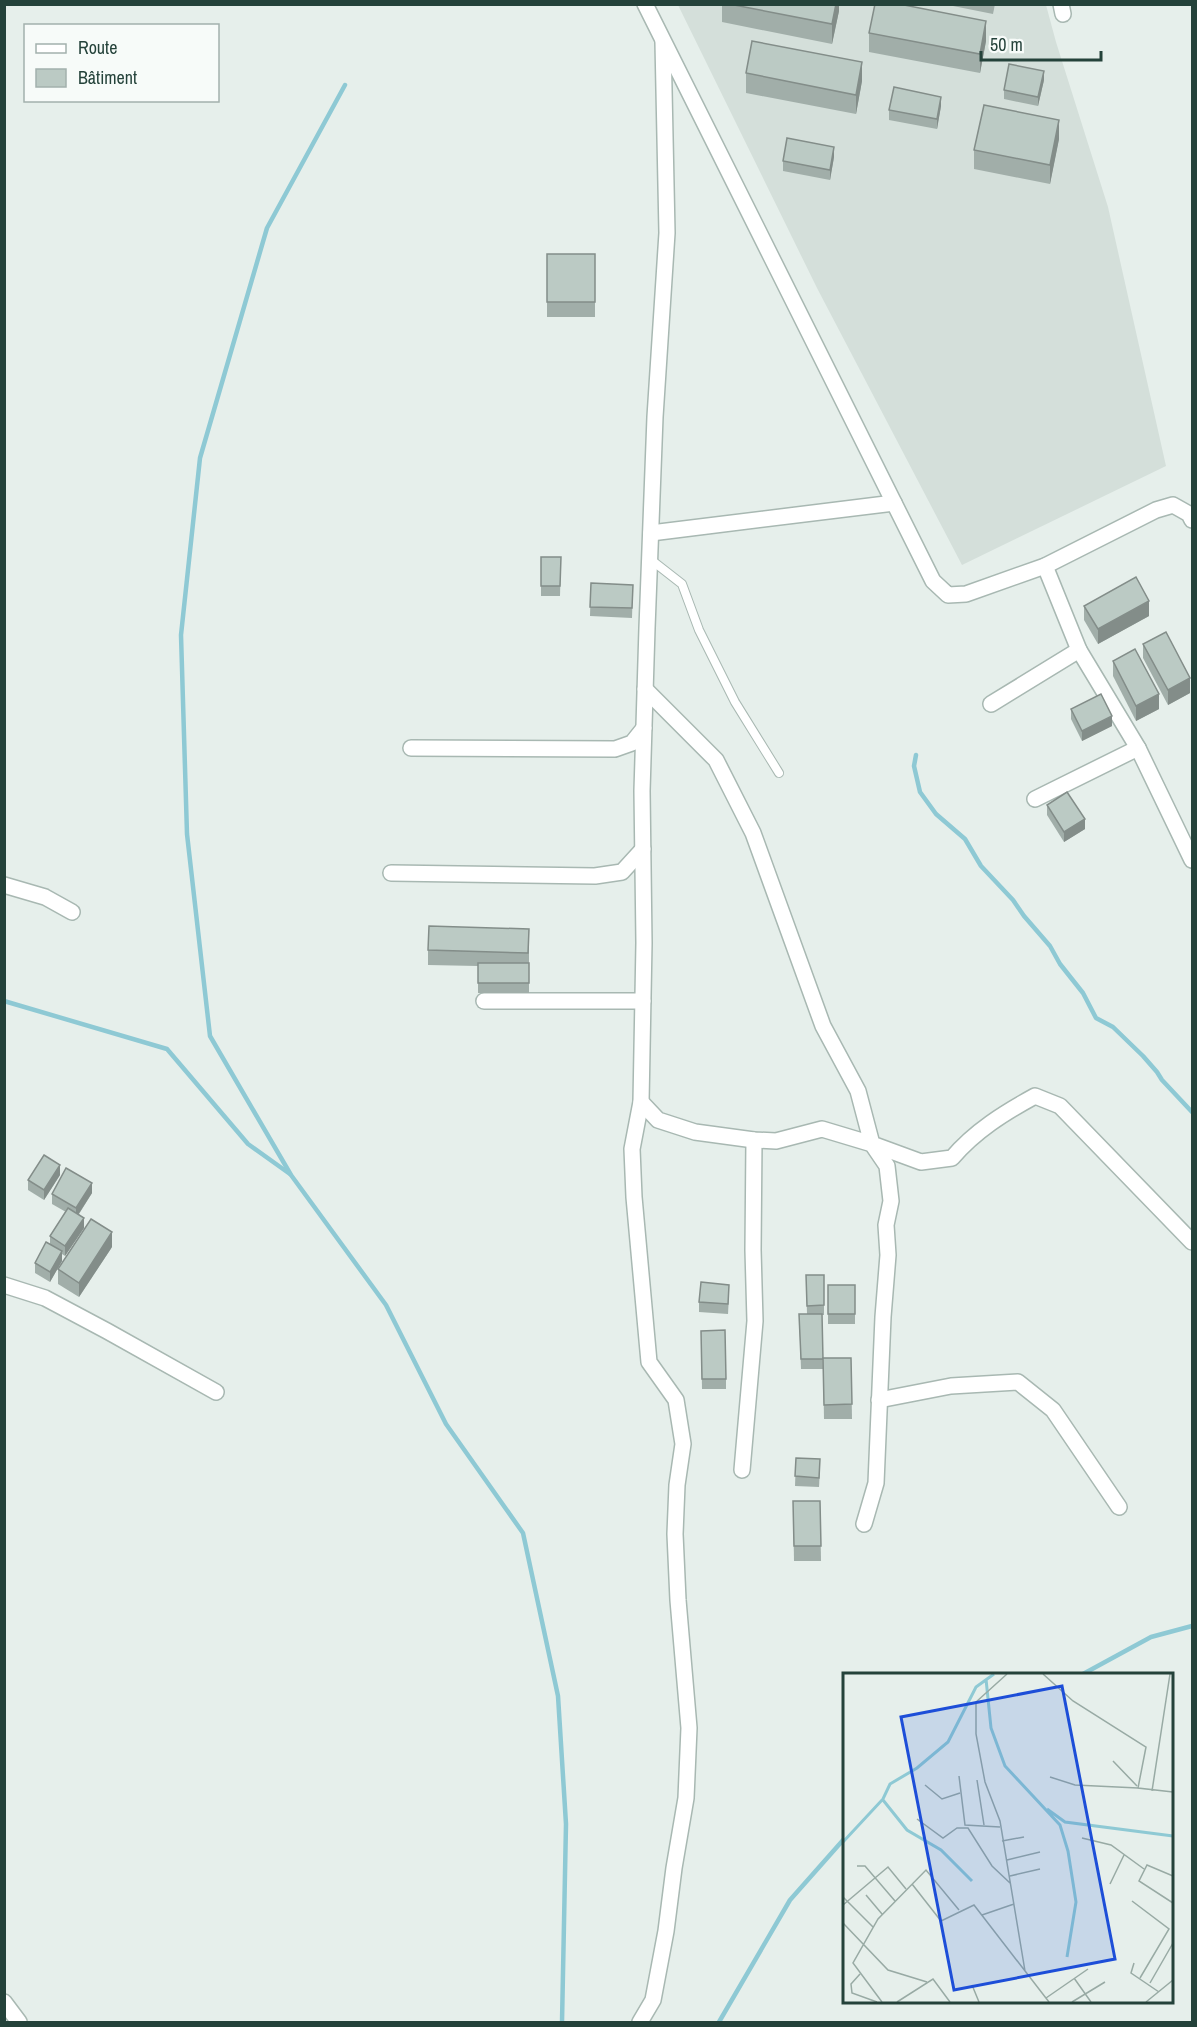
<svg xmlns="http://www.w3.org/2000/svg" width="1197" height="2027" viewBox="0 0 1197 2027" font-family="'Archivo Narrow',sans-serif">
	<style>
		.built { fill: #d4dfda }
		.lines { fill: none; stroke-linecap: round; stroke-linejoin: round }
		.stream { stroke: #8ec9d4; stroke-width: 4.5 }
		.lane-casing { stroke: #a8b8b2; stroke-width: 10 }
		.street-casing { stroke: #a8b8b2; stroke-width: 18 }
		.lane { stroke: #fff; stroke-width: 8 }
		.street { stroke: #fff; stroke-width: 15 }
		.wall { fill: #a1aea9 }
		.shaded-wall { fill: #838d89 }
		.building { fill: #bbcac4; stroke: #838d89; stroke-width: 1.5 }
		.inset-river { fill: none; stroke: #8ec9d4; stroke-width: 3 }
		.inset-road { fill: none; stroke: #98aaa4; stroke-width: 1.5 }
		.view { fill: #1d4ed8; fill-opacity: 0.15; stroke: #1d4ed8; stroke-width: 3 }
		.inset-edge { fill: none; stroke: #24423a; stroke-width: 3 }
	</style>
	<rect width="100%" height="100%" fill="#e6efeb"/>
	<path class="built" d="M 678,5 L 1046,5 L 1056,42 L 1108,207 L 1166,466 L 962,565 L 817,288 Z"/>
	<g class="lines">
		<g class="stream">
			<path d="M 345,85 L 267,228 L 200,458 L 181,635 L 187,834 L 210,1036 L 291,1175 L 386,1305 L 446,1424 L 523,1533 L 558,1696 L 566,1824 L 562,2022"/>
			<path d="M 916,755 L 914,766 L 920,792 L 936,814 L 965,839 L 981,866 L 1013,900 L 1024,916 L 1050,946 L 1060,964 L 1083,993 L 1096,1018 L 1113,1027 L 1143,1056 L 1157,1072 L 1162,1080 L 1192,1112"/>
			<path d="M 4,1001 L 167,1049 L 248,1144 L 290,1174"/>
			<path d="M 1083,1674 L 1151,1637 L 1192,1626"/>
			<path d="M 719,2022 L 790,1900 L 844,1839"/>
		</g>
		<defs>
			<path id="lane" d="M 650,559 L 682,584 L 699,630 L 735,702 L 779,773"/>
			<g id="street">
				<path d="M 645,4 L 933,581 L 948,595 L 966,594 L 1045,566 L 1156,510 L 1173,505 L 1189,514 L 1192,520"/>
				<path d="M 1061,4 L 1063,14"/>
				<path d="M 651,533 L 894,503"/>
				<path d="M 1045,566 L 1079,650 L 1138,748 L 1192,860"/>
				<path d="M 645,689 L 716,760 L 753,833 L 823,1026 L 858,1091 L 872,1144 L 921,1162 L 952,1158 C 975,1131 1004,1113 1035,1096 L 1060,1106 L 1192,1242"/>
				<path d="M 991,704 L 1079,650"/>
				<path d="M 411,748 L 615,749 L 632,743 L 644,728"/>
				<path d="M 1035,799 L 1138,748"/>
				<path d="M 391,873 L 595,876 L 622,872 L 643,849"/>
				<path d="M 4,885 L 45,897 L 72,912"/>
				<path d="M 484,1001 L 643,1001"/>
				<path d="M 641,1102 L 658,1120 L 695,1132 L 754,1140 L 776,1141 L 822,1129 L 872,1144 L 887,1166 L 891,1201 L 886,1225 L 888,1255 L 883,1317 L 876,1483 L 864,1524"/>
				<path d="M 4,1285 L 45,1298 L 107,1331 L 216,1392"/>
				<path d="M 879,1400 L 951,1386 L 1018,1382 L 1053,1410 L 1119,1507"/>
				<path d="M 742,1470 L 755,1321 L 753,1250 L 754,1140"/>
				<path d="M 4,2002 L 19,2022"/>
				<path d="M 640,2022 L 653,2000 L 666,1931 L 674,1868 L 686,1798 L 689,1728 L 678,1600 L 675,1534 L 677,1485 L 683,1444 L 676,1400 L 649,1362 L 634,1197 L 632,1149 L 641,1102 L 644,943 L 642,791 L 647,628 L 655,417 L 667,233 L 663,42"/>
			</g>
		</defs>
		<use href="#lane" class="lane-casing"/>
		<use href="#street" class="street-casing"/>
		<use href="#lane" class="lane"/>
		<use href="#street" class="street"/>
	</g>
	<g class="wall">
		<path d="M 722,4 L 839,4 L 839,11 L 832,44 L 722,22 Z"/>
		<path d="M 943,4 L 995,4 L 993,14 Z"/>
		<path d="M 869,33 L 986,41 L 980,73 L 869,52 Z"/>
		<path d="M 746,73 L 862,81 L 856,114 L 746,93 Z"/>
		<path d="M 1044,80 L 1038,106 L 1004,99 L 1004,90 Z"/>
		<path d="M 941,106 L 937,129 L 889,120 L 889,110 Z"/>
		<path d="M 1059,139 L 1050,184 L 974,169 L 974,150 Z"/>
		<path d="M 834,157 L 830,180 L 783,171 L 783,161 Z"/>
		<rect x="547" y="254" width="48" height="63"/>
		<path d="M 541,557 L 561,557 L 560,596 L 541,596 Z"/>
		<path d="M 591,583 L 633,585 L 632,618 L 590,616 Z"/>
		<path d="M 1084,606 L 1149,616 L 1098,644 L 1084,620 Z"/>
		<path d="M 1143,644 L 1190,693 L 1168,705 L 1143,658 Z"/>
		<path d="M 1113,661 L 1159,709 L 1136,721 L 1113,676 Z"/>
		<path d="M 1071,709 L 1112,726 L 1082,741 L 1071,719 Z"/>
		<path d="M 1047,805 L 1085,829 L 1064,842 L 1047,815 Z"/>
		<path d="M 529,929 L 529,993 L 478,993 L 478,966 L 428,965 L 428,950 Z"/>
		<path d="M 60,1175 L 44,1200 L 28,1190 L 28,1180 Z"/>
		<path d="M 92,1193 L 79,1214 L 84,1228 L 65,1256 L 62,1254 L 62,1261 L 50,1282 L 35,1273 L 35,1263 L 50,1244 L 50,1236 L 66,1212 L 52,1204 L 52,1194 Z"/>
		<path d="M 112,1247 L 79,1297 L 58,1284 L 58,1269 Z"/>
		<path d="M 806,1275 L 824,1275 L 824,1315 L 822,1315 L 823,1369 L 801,1369 L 799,1314 L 807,1314 Z"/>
		<rect x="828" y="1285" width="27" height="39"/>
		<path d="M 729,1295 L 728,1314 L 699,1312 L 699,1302 Z"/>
		<path d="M 701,1331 L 726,1379 L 726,1389 L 702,1389 Z"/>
		<path d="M 823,1358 L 851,1358 L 852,1419 L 824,1419 Z"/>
		<path d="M 796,1458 L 820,1469 L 819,1487 L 795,1486 Z"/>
		<path d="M 793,1501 L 820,1501 L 821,1561 L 794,1561 Z"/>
	</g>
	<g class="shaded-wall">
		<path d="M 836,4 L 839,4 L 839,11 L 832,44 L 832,24 Z"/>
		<path d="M 986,21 L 986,41 L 980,73 L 980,54 Z"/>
		<path d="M 862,62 L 862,81 L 856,114 L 856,95 Z"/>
		<path d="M 1044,71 L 1044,80 L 1038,106 L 1038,97 Z"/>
		<path d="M 941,97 L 941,106 L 937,129 L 937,119 Z"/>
		<path d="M 1059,120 L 1059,139 L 1050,184 L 1050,165 Z"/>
		<path d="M 834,147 L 834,157 L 830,180 L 830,170 Z"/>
		<path d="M 1149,601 L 1149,616 L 1098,644 L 1098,629 Z"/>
		<path d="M 1190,678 L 1190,693 L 1168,705 L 1168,690 Z"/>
		<path d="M 1159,694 L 1159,709 L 1136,721 L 1136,706 Z"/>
		<path d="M 1112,716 L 1112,726 L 1082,741 L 1082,731 Z"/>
		<path d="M 1085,819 L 1085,829 L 1064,842 L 1064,832 Z"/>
		<path d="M 60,1165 L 60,1175 L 44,1200 L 44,1190 Z"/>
		<path d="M 92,1183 L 92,1193 L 76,1218 L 76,1208 Z"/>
		<path d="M 84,1218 L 84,1228 L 65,1256 L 65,1246 Z"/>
		<path d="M 112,1232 L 112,1247 L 79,1297 L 79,1283 Z"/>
		<path d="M 62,1251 L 62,1261 L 50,1282 L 50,1272 Z"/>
	</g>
	<g class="building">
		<path d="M 729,4 L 836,4 L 832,24 Z"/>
		<path d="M 875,4 L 899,4 L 986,21 L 980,54 L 869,33 Z"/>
		<path d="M 752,41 L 862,62 L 856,95 L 746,73 Z"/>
		<path d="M 1009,64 L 1044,71 L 1038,97 L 1004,90 Z"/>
		<path d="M 894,87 L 941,97 L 937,119 L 889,110 Z"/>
		<path d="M 984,105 L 1059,120 L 1050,165 L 974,150 Z"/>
		<path d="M 787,138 L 834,147 L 830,170 L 783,161 Z"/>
		<rect x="547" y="254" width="48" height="48"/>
		<path d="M 541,557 L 561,557 L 560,586 L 541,586 Z"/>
		<path d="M 1136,577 L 1149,601 L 1098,629 L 1084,606 Z"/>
		<path d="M 591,583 L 633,585 L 632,608 L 590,607 Z"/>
		<path d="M 1166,632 L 1190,678 L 1168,690 L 1143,644 Z"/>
		<path d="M 1135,649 L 1159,694 L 1136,706 L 1113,661 Z"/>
		<path d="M 1101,694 L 1112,716 L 1082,731 L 1071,709 Z"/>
		<path d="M 1067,792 L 1085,819 L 1064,832 L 1047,805 Z"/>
		<path d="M 429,926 L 529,929 L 528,953 L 428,950 Z"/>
		<rect x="478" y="963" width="51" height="20"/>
		<path d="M 44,1155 L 60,1165 L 44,1190 L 28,1180 Z"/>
		<path d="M 66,1168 L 92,1183 L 76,1208 L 52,1194 Z"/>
		<path d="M 68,1208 L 84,1218 L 65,1246 L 50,1236 Z"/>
		<path d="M 91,1219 L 112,1232 L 79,1283 L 58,1269 Z"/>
		<path d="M 46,1242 L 62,1251 L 50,1272 L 35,1263 Z"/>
		<path d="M 806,1275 L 824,1275 L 824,1305 L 807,1306 Z"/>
		<path d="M 701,1282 L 729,1285 L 728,1304 L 699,1302 Z"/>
		<rect x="828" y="1285" width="27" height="29"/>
		<path d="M 799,1314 L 822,1314 L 823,1359 L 801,1359 Z"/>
		<path d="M 725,1330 L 726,1379 L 702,1379 L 701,1331 Z"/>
		<path d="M 823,1358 L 851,1358 L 852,1404 L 824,1405 Z"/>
		<path d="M 796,1458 L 820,1459 L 819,1478 L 795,1476 Z"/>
		<path d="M 793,1501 L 820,1501 L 821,1546 L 794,1546 Z"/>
	</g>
	<g transform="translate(843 1673)">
		<rect width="330" height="330" fill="#e6efeb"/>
		<path class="inset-river" d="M 143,6 L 148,55 L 162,93 L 217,152 L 225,178 L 233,229 L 224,284M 40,127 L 64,157 L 98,177 L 129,208M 204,136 L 222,149 L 330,163M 0,169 L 40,126 L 47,111 L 74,95 L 105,69 L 133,14 L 151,1"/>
		<path class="inset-road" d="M 164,1 L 133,29 L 133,61 L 142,109 L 157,148 L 182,298M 200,1 L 230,28 L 303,74 L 295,115 L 330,119M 270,88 L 294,113M 116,103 L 122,152 L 157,154M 207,104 L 232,112 L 295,115M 134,107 L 141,152M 82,112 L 99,126 L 117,120M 309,118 L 327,1M 74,146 L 100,165 L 114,155 L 125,155 L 149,193 L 167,210M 239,165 L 268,172 L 301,196M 159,168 L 181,164M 164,187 L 197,179M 14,193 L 22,193 L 52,228M 167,203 L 197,196M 330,203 L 304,192 L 296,208 L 330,230M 69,211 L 98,248 L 131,232 L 206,329M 267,211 L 281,182M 23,222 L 39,241M 0,224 L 30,254M 289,228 L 326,256 L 297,305M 0,232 L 45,194 L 63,216M 139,242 L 171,231M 0,250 L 45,297 L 84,309M 291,290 L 288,300 L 316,319M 17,301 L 8,311 L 9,320 L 34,329M 231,305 L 248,329M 307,310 L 330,270M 129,312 L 136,329M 203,325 L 245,296M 39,329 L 10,290 L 35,246 L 83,197 L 116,237M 54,329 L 90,306 L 107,329M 229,329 L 262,309M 303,329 L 330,307"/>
		<path class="view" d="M 219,13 L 272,286 L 111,317 L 58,44 Z"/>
		<rect width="330" height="330" class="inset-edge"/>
	</g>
	<rect width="1197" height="2027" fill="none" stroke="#24423a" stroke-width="12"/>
	<rect x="24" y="24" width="195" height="78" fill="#f7fbf9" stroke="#a3b1ad" stroke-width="1.5"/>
	<rect x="36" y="44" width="30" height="9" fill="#ffffff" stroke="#a3b1ad" stroke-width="1.5"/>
	<text x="78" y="54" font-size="18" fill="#24423a">Route</text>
	<rect x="36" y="69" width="30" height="18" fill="#bbcac4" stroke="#a3b1ad" stroke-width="1.5"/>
	<text x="78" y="84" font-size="18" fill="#24423a">Bâtiment</text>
	<path d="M981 51v9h120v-9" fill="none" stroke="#24423a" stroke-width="3"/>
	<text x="990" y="51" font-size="18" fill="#24423a" stroke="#f7fbf9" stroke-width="4.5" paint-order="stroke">50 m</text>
</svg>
